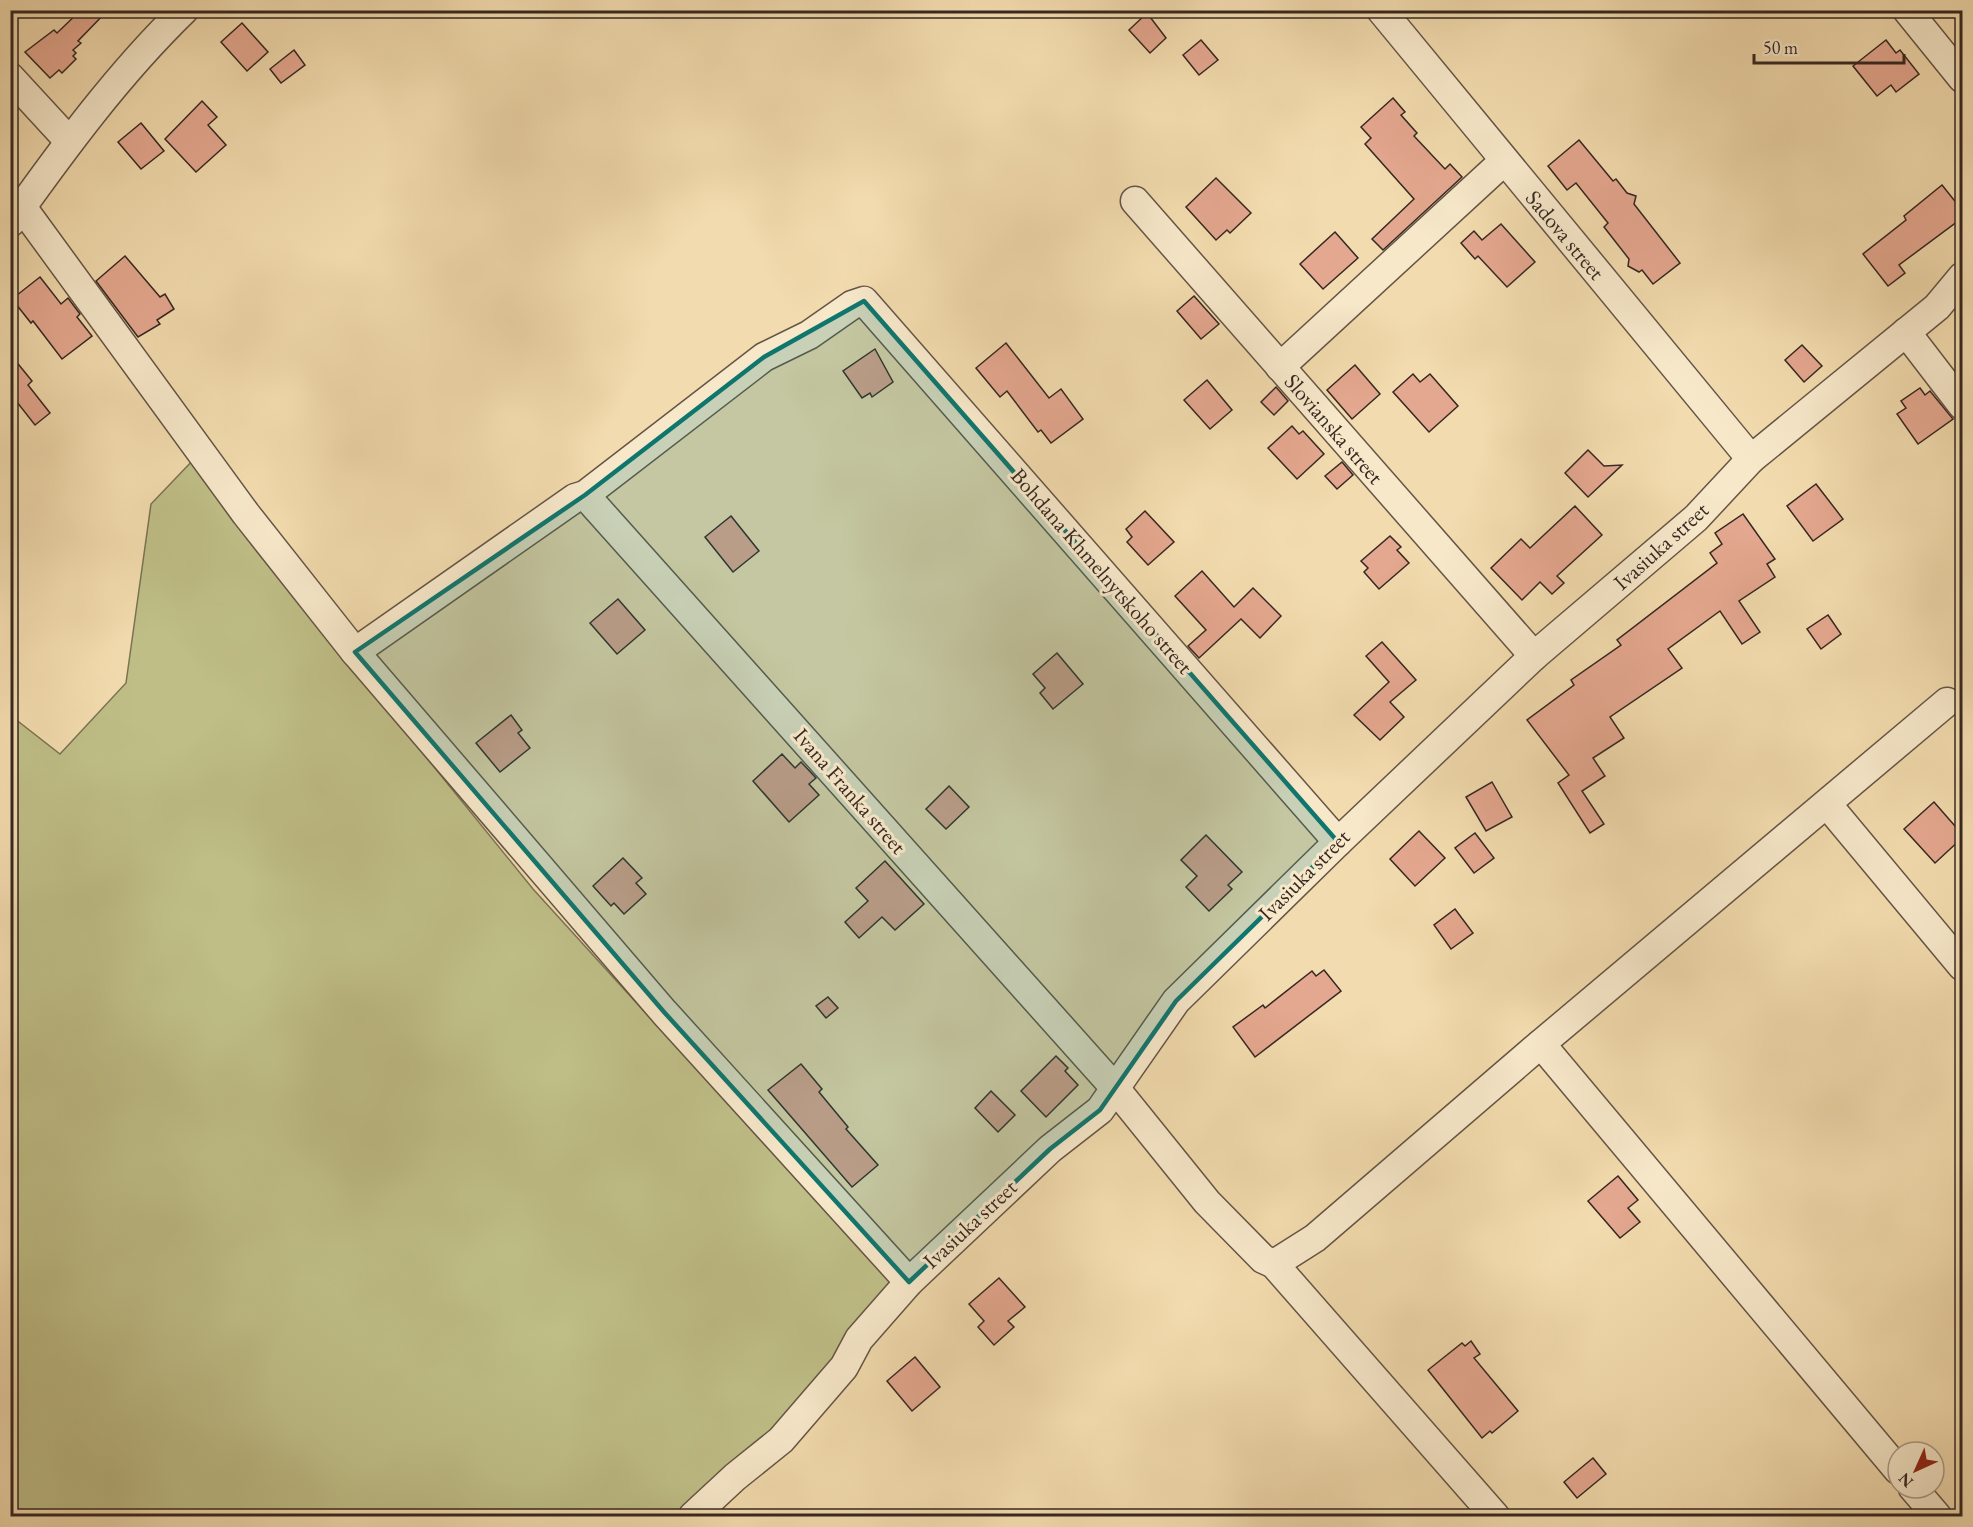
<svg xmlns="http://www.w3.org/2000/svg" width="1973" height="1527" viewBox="0 0 1973 1527" font-family="'EB Garamond',serif">
	<style>
		.green { fill: #bfbe87; stroke: #7a7354; stroke-width: 1.5 }
		.building { fill: #e4a78f; stroke: #362822; stroke-width: 1.5 }
		.lines { fill: none; stroke-linecap: round; stroke-linejoin: round }
		.minor-casing { stroke: #655545; stroke-width: 31 }
		.minor { stroke: #f7e8ca; stroke-width: 28 }
		.marked { fill: #0f766e; fill-opacity: 0.2; stroke: #0f766e; stroke-width: 4.5; stroke-linejoin: round }
		.labels { text-anchor: middle; dominant-baseline: central; stroke-width: 6; stroke-linejoin: round; paint-order: stroke }
		.street-label { font-size: 22px; fill: #362822; stroke: #f7e8ca }
	</style>
	<rect width="100%" height="100%" fill="#f2dbae"/>
	<filter id="stains"><feTurbulence type="fractalNoise" baseFrequency=".00333" numOctaves="4"/><feColorMatrix values="0 0 0 0 .2 0 0 0 0 .09 0 0 0 0 .02 0 0 0 .5 -.17"/></filter>
	<radialGradient id="worn" r=".72"><stop offset=".6" stop-color="#630" stop-opacity="0"/><stop offset="1" stop-color="#630" stop-opacity=".3"/></radialGradient>
	<path class="green" d="M 197,456 L 301,603 L 533,889 L 891,1283 L 777,1432 L 731,1467 L 677,1516 L 11,1516 L 10,715 L 60,754 L 126,683 L 151,504 Z"/>
	<g class="building">
		<path d="M 81,10 L 108,10 L 78,41 L 81,43 L 73,50 L 76,53 L 73,56 L 76,59 L 62,73 L 59,70 L 50,78 L 25,52 L 54,30 L 57,33 Z"/>
		<path d="M 1147,13 L 1166,38 L 1150,53 L 1129,30 Z"/>
		<path d="M 242,23 L 268,52 L 247,71 L 221,42 Z"/>
		<path d="M 1201,40 L 1218,60 L 1199,75 L 1183,55 Z"/>
		<path d="M 1886,40 L 1896,53 L 1900,50 L 1919,74 L 1896,92 L 1891,85 L 1877,96 L 1853,66 Z"/>
		<path d="M 294,50 L 305,65 L 281,83 L 270,69 Z"/>
		<path d="M 1393,98 L 1405,112 L 1401,115 L 1417,133 L 1414,136 L 1445,169 L 1450,164 L 1462,177 L 1383,250 L 1372,239 L 1414,199 L 1365,144 L 1371,138 L 1361,127 Z"/>
		<path d="M 202,101 L 217,117 L 208,125 L 226,145 L 196,172 L 165,139 Z"/>
		<path d="M 141,123 L 164,151 L 141,169 L 118,142 Z"/>
		<path d="M 1579,140 L 1613,181 L 1616,179 L 1627,193 L 1636,196 L 1634,204 L 1680,263 L 1653,284 L 1642,270 L 1639,272 L 1628,266 L 1629,259 L 1604,227 L 1608,223 L 1576,183 L 1567,190 L 1548,166 Z"/>
		<path d="M 1216,178 L 1251,213 L 1230,233 L 1227,230 L 1216,240 L 1186,207 Z"/>
		<path d="M 1942,185 L 1962,210 L 1962,218 L 1899,265 L 1905,273 L 1888,286 L 1863,254 L 1906,220 L 1904,216 Z"/>
		<path d="M 1501,224 L 1535,262 L 1507,287 L 1478,256 L 1475,259 L 1461,243 L 1474,231 L 1482,240 Z"/>
		<path d="M 1335,232 L 1358,258 L 1323,289 L 1300,264 Z"/>
		<path d="M 125,256 L 160,297 L 165,294 L 174,309 L 157,320 L 160,324 L 138,337 L 96,281 Z"/>
		<path d="M 40,277 L 61,304 L 68,298 L 80,314 L 77,317 L 92,336 L 62,359 L 33,321 L 31,323 L 12,299 Z"/>
		<path d="M 1194,296 L 1219,324 L 1201,339 L 1177,311 Z"/>
		<path d="M 1006,343 L 1049,398 L 1061,389 L 1083,419 L 1051,443 L 1041,430 L 1038,432 L 1007,391 L 1000,397 L 976,368 Z"/>
		<path d="M 1802,345 L 1822,366 L 1804,382 L 1785,360 Z"/>
		<path d="M 875,349 L 893,382 L 872,397 L 870,393 L 862,398 L 843,371 Z"/>
		<path d="M 10,354 L 32,381 L 28,385 L 50,413 L 35,425 L 13,397 L 10,399 Z"/>
		<path d="M 1355,365 L 1380,394 L 1352,419 L 1327,390 Z"/>
		<path d="M 1413,374 L 1420,382 L 1430,374 L 1458,406 L 1429,432 L 1393,392 Z"/>
		<path d="M 1207,380 L 1232,410 L 1210,429 L 1184,400 Z"/>
		<path d="M 1276,387 L 1288,401 L 1274,415 L 1261,402 Z"/>
		<path d="M 1920,388 L 1925,395 L 1930,391 L 1953,419 L 1918,444 L 1897,414 L 1906,408 L 1901,401 Z"/>
		<path d="M 1292,426 L 1299,434 L 1303,431 L 1324,454 L 1297,479 L 1268,448 Z"/>
		<path d="M 1588,450 L 1604,466 L 1622,465 L 1588,497 L 1565,473 Z"/>
		<path d="M 1342,462 L 1353,475 L 1337,489 L 1325,476 Z"/>
		<path d="M 1816,484 L 1843,519 L 1813,541 L 1787,506 Z"/>
		<path d="M 1575,506 L 1602,535 L 1557,576 L 1564,583 L 1552,594 L 1540,582 L 1522,600 L 1491,568 L 1521,539 L 1530,548 Z"/>
		<path d="M 1145,511 L 1174,542 L 1148,565 L 1127,542 L 1132,537 L 1126,529 Z"/>
		<path d="M 1743,514 L 1775,559 L 1767,564 L 1775,577 L 1739,601 L 1760,632 L 1742,644 L 1720,611 L 1668,649 L 1682,668 L 1610,717 L 1624,738 L 1593,758 L 1605,776 L 1582,791 L 1604,824 L 1590,833 L 1558,783 L 1569,775 L 1527,720 L 1574,685 L 1571,680 L 1621,645 L 1617,640 L 1717,563 L 1710,553 L 1722,544 L 1715,533 Z"/>
		<path d="M 731,516 L 759,551 L 733,572 L 705,537 Z"/>
		<path d="M 1390,536 L 1401,547 L 1397,550 L 1409,563 L 1379,589 L 1364,572 L 1368,568 L 1361,561 Z"/>
		<path d="M 1202,571 L 1234,607 L 1253,588 L 1281,616 L 1260,638 L 1241,619 L 1199,658 L 1188,646 L 1206,630 L 1175,596 Z"/>
		<path d="M 618,599 L 645,630 L 617,654 L 590,623 Z"/>
		<path d="M 1828,615 L 1841,634 L 1821,649 L 1807,629 Z"/>
		<path d="M 1382,642 L 1416,680 L 1390,702 L 1404,717 L 1380,740 L 1354,715 L 1389,682 L 1366,656 Z"/>
		<path d="M 1057,653 L 1083,684 L 1053,709 L 1040,693 L 1045,688 L 1033,674 Z"/>
		<path d="M 511,715 L 522,730 L 518,733 L 530,748 L 500,772 L 476,743 Z"/>
		<path d="M 782,754 L 795,768 L 801,762 L 816,778 L 809,784 L 819,795 L 789,822 L 753,781 Z"/>
		<path d="M 1492,782 L 1512,817 L 1486,831 L 1466,797 Z"/>
		<path d="M 949,786 L 969,807 L 946,829 L 926,809 Z"/>
		<path d="M 1934,802 L 1962,834 L 1962,838 L 1935,863 L 1904,829 Z"/>
		<path d="M 1419,831 L 1445,858 L 1415,886 L 1390,859 Z"/>
		<path d="M 1475,833 L 1494,858 L 1474,873 L 1455,848 Z"/>
		<path d="M 1206,835 L 1242,872 L 1228,885 L 1232,889 L 1209,911 L 1186,887 L 1197,876 L 1181,860 Z"/>
		<path d="M 623,858 L 642,878 L 636,883 L 646,894 L 624,914 L 614,903 L 611,906 L 593,886 Z"/>
		<path d="M 885,861 L 924,904 L 895,930 L 882,917 L 859,938 L 845,922 L 868,901 L 856,888 Z"/>
		<path d="M 1455,909 L 1473,933 L 1451,949 L 1434,925 Z"/>
		<path d="M 1324,970 L 1341,991 L 1255,1057 L 1233,1027 L 1263,1005 L 1265,1008 L 1312,971 L 1316,976 Z"/>
		<path d="M 828,997 L 838,1008 L 826,1018 L 816,1006 Z"/>
		<path d="M 1056,1056 L 1068,1068 L 1065,1071 L 1078,1085 L 1046,1117 L 1021,1091 Z"/>
		<path d="M 801,1064 L 822,1089 L 819,1092 L 848,1127 L 846,1129 L 878,1165 L 852,1187 L 768,1090 Z"/>
		<path d="M 991,1091 L 1015,1115 L 998,1132 L 975,1108 Z"/>
		<path d="M 1618,1176 L 1638,1200 L 1628,1208 L 1640,1222 L 1620,1238 L 1588,1201 Z"/>
		<path d="M 999,1278 L 1025,1307 L 1008,1321 L 1014,1327 L 994,1345 L 978,1327 L 984,1321 L 969,1304 Z"/>
		<path d="M 1471,1341 L 1480,1354 L 1474,1358 L 1518,1411 L 1492,1433 L 1490,1431 L 1482,1438 L 1428,1370 L 1462,1343 L 1465,1346 Z"/>
		<path d="M 915,1357 L 940,1387 L 912,1411 L 887,1381 Z"/>
		<path d="M 1593,1458 L 1606,1474 L 1577,1498 L 1564,1482 Z"/>
	</g>
	<g class="lines">
		<defs>
			<g id="minor">
				<path d="M 1381,10 L 1751,459"/>
				<path d="M 1907,10 L 1962,78"/>
				<path d="M 10,77 L 69,141"/>
				<path d="M 1135,201 L 1534,656"/>
				<path d="M 22,207 L 246,514 L 355,652"/>
				<path d="M 11,222 C 64,148 118,74 184,10"/>
				<path d="M 1906,332 L 1962,405"/>
				<path d="M 1280,367 L 1504,161"/>
				<path d="M 585,495 L 1115,1088 L 1207,1202 L 1263,1259 L 1274,1264 L 1495,1516"/>
				<path d="M 1827,804 L 1962,966"/>
				<path d="M 1541,1044 L 1898,1470"/>
				<path d="M 1274,1264 L 1315,1238 L 1530,1053 L 1947,702"/>
				<path d="M 909,1282 L 664,1012 L 355,652 L 575,498 L 585,495 L 764,357 L 809,335 L 852,305 L 864,301 L 1338,842"/>
				<path d="M 1913,1488 L 1937,1516"/>
				<path d="M 693,1516 L 735,1477 L 781,1440 L 844,1367 L 859,1339 L 909,1282 L 1050,1149 L 1100,1110 L 1176,1001 L 1338,842 L 1534,656 L 1696,518 L 1751,459 L 1937,307 L 1962,277"/>
			</g>
		</defs>
		<use href="#minor" class="minor-casing"/>
		<use href="#minor" class="minor"/>
	</g>
	<path class="marked" d="M 864,301 L 1338,842 L 1176,1001 L 1100,1110 L 1050,1149 L 909,1282 L 664,1012 L 355,652 L 585,495 L 764,357 Z"/>
	<g class="labels">
		<g class="street-label">
			<text transform="translate(1565 235) rotate(50)">Sadova street</text>
			<text transform="translate(1334 429) rotate(49)">Slovianska street</text>
			<text transform="translate(1661 546) rotate(-42)">Ivasiuka street</text>
			<text transform="translate(1102 571) rotate(49)">Bohdana Khmelnytskoho street</text>
			<text transform="translate(850 791) rotate(49)">Ivana Franka street</text>
			<text transform="translate(1304 875) rotate(-45)">Ivasiuka street</text>
			<text transform="translate(970 1224) rotate(-43)">Ivasiuka street</text>
		</g>
	</g>
	<rect width="1973" height="1527" fill="none" stroke="#f2dbae" stroke-width="36"/>
	<rect x="12" y="12" width="1949" height="1503" fill="none" stroke="#362822" stroke-width="3"/>
	<rect x="18" y="18" width="1937" height="1491" fill="none" stroke="#362822" stroke-width="1.5"/>
	<g transform="translate(1916 1470) rotate(225)"><circle r="28" fill="#f7e8ca" stroke="#aa9b87" stroke-width="1.5"/>
	<path d="M0-4.5L10 22L0 15L-10 22Z" fill="#8f2418"/>
	<text y="-9" font-size="16" font-weight="bold" text-anchor="middle" fill="#362822">N</text>
	</g>
	<path d="M1754 54v9h150v-9" fill="none" stroke="#362822" stroke-width="3"/>
	<text x="1763" y="54" font-size="18" fill="#362822" stroke="#f7e8ca" stroke-width="4.5" paint-order="stroke">50 m</text>
	<rect width="100%" height="100%" filter="url(#stains)"/>
	<rect width="100%" height="100%" fill="url(#worn)"/>
</svg>
